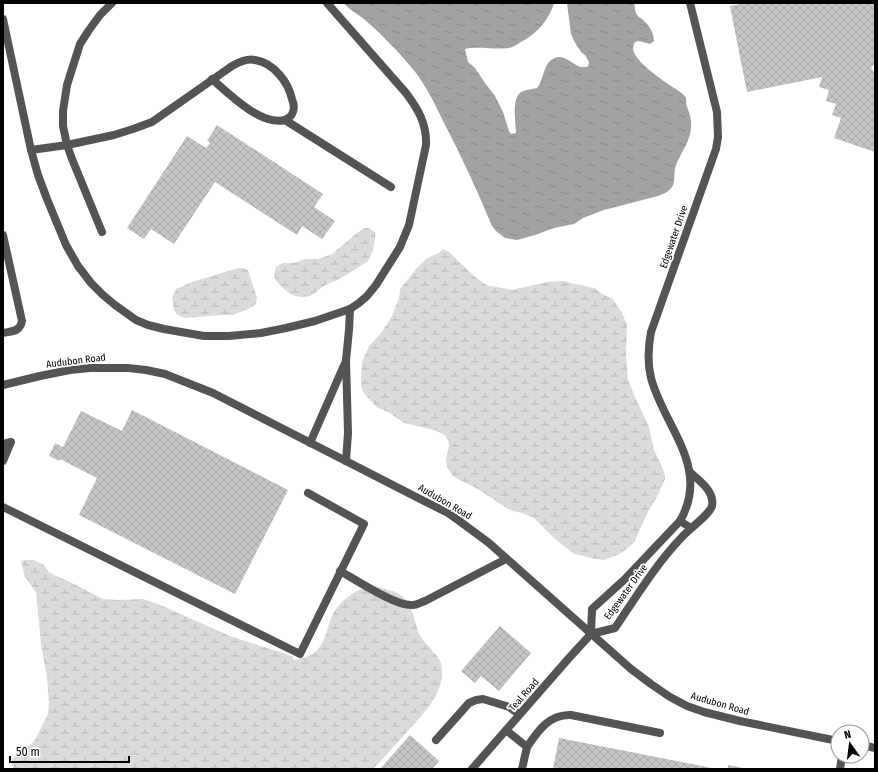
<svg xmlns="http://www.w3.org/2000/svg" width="878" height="772" viewBox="0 0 878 772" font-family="'Fira Sans Condensed',sans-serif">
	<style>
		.wetland { fill: url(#wetland-marsh) }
		.water { fill: url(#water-ripples) }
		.building { fill: url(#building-cross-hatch) }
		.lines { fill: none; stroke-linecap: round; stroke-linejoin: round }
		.service { stroke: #545454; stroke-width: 8 }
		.minor { stroke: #545454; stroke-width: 8 }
		.labels { text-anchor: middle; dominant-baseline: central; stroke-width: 3.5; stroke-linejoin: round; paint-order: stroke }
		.street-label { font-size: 10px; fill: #000; stroke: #fff }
	</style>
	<defs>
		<pattern id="wetland-marsh" width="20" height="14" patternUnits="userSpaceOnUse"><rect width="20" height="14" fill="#dbdbdb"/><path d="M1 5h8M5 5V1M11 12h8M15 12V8" fill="none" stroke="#bababa"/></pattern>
		<pattern id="water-ripples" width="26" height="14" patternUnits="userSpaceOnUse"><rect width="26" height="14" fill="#a2a2a2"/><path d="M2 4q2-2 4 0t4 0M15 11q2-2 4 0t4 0" fill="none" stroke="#8a8a8a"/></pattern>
		<pattern id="building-cross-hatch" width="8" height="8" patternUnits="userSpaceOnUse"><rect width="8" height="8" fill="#c4c4c4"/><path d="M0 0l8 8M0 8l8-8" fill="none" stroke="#a7a7a7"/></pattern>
	</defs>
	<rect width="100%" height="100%" fill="#fff"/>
	<g class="wetland">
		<path d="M 365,228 L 369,228 L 375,232 C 376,242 373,252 368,261 C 358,267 349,274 339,279 C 334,282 329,283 324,286 C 320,288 316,293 312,295 C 300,300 289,295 281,286 C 274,279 273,277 276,267 L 283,263 L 294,263 L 305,259 L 319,259 L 332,254 L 357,233 Z"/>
		<path d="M 443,249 L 449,252 L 475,277 L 488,286 L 492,286 L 512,290 L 547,282 L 562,281 L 594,288 L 604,295 L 612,298 L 622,313 L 627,325 L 626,353 L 628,380 L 636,399 L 649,427 L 654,450 L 660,462 L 665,475 L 665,479 L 658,495 L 648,512 L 639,531 L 635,541 L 628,548 L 618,555 L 604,560 L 592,558 L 574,554 L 555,539 L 534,518 L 522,513 L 513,511 L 505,507 L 476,488 L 458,479 L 453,476 L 447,467 L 446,459 L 449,446 L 448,440 L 445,435 L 434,430 L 404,423 L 388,412 L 378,408 L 368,398 L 362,390 L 361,385 L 362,362 L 366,353 L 369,346 L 381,333 L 392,316 L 399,298 L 400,289 L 417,268 L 426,259 L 440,252 Z"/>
		<path d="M 238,268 L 243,268 L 248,270 L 256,295 L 257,299 L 255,305 L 248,309 L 233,315 L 221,315 L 186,318 L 181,317 L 177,314 L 174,310 L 172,297 L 177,288 L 181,287 L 189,283 Z"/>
		<path d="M 25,560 L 34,560 L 44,565 L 48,571 L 54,575 L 68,581 L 103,599 L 117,600 L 143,599 L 158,604 L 230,636 L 292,656 L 294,660 C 303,658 311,657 318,649 C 326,640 327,627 332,616 C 341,599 359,585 379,587 C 382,588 385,589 388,590 C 389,590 392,591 393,591 C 409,596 413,614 417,628 C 419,636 425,642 430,648 C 434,653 439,657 441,663 C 448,690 423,714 406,733 C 395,745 385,757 373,769 L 14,769 L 12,766 L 12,759 L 24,751 L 35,740 L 48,714 L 49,703 L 47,678 L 41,644 L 36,592 L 25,577 L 21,561 Z"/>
	</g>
	<path class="water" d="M 344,3 L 554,3 C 549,20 538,32 523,41 C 519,43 514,47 509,48 C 495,50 480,46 465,49 L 468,62 L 475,68 L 485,83 L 495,96 L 503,112 L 509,131 L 511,134 L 516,133 C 516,123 511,99 521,92 C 525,90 532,89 537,88 C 543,81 543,69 549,62 C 561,49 572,65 581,67 C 582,67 587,67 588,67 L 589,62 L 585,55 L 581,52 L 574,41 L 571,34 L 567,3 L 634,3 C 635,7 635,13 638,16 C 639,18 642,18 643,20 C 649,25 654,33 654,41 L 650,44 L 639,41 L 635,42 C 634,44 633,46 633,48 C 633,61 664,81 674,88 C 677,90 684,94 686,98 C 686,100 686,102 686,104 C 689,113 692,118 691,128 C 690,142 681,152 676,165 C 674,171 675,173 674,180 C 674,189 666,193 658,196 L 604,210 L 583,218 L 574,224 L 554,228 L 535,235 L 517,240 L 505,238 L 496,231 L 492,226 C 477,190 461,155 443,121 C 436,106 426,86 416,73 C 401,54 383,36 365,20 C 358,14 349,10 344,3 Z"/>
	<g class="building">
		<path d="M 746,3 L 873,3 L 875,5 L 875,64 L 871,67 L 875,75 L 875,152 L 834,138 L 841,118 L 832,115 L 836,104 L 826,101 L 829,90 L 819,87 L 822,77 L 747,92 L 730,6 Z"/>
		<path d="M 217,125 L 323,194 L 314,207 L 335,221 L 322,239 L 302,226 L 297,235 L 215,182 L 174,244 L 151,229 L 144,239 L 127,228 L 187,136 L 206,148 L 210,143 L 207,141 Z"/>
		<path d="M 132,410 L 288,490 L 235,594 L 79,515 L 97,478 L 60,459 L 59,461 L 49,456 L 55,443 L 63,447 L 81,411 L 122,431 Z"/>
		<path d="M 500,626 L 531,653 L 499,691 L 481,676 L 475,683 L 461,671 Z"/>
		<path d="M 410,735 L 439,761 L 432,769 L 380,769 Z"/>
		<path d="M 559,738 L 712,768 L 712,769 L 553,769 Z"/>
		<path d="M 728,765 L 743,768 L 743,769 L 728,769 Z"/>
	</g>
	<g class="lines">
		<g class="service">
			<path d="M 3,19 L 31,150 L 38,175 L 47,199 L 66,245 L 78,266 L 91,283 L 103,295 L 115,305 L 136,320 L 148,325 L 164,329 L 204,336 L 229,336 L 261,333 L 286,328 L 315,321 L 350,309 L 359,303 L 367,296 L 376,285 L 400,247 L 409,225 L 426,145 C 427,124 418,109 406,93 L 327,3"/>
			<path d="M 212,79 C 229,94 261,126 285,120"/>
			<path d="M 31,150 L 67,145 L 114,135 L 133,129 L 152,122 L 232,66 C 239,62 247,58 255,60 C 274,63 288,82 292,99 C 294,104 295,109 292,114 C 291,117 288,118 285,120 L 391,187"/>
			<path d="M 102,232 L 72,159 L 67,145 L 63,126 L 63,111 L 67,85 L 80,44 L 89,30 L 100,15 L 112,3"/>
			<path d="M 3,235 L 22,321 C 20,332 12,331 3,333"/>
			<path d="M 310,443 L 345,363"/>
			<path d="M 3,444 L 11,442 L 3,461"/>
			<path d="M 346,461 L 348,433 L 346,360 L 349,330 L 350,309"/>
			<path d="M 3,507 L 300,654 L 364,524 L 308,493"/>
			<path d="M 680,521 L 691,528"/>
			<path d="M 340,571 C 356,580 397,607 413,605 C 417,605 421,602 425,601 L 506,559"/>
			<path d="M 506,730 L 527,747 L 522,769"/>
			<path d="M 436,740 L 469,703 L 476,700 L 483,699 L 509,707 L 519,714"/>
			<path d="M 527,747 C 538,731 549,714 571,715 L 660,733"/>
			<path d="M 840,769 L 842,756"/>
		</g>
		<g class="minor">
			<path d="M 3,385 L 40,376 L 70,370 L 90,368 L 128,368 L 146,370 L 165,374 L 213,393 L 424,501 L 448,513 L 458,520 L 489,543 L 631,669 L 651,684 L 670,697 L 687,706 L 704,712 L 740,721 L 838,741"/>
			<path d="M 591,634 L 592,609 L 624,580 L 680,521 C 711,467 664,427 651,378 C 647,362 648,348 651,332 L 716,149 L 718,137 L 717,112 L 690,3"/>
			<path d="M 591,634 L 615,628 C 636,597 656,564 682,537 C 688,530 710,514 712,506 C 715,491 699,481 690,472"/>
			<path d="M 862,745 L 875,748"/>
			<path d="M 472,769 L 569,658 L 591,634"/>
		</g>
	</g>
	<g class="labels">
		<g class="street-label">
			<text transform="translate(674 237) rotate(-71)">Edgewater Drive</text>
			<text transform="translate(76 361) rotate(-7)">Audubon Road</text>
			<text transform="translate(445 502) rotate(30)">Audubon Road</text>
			<text transform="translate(626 592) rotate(-54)">Edgewater Drive</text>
			<text transform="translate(524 695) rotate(-49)">Teal Road</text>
			<text transform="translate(720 704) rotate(16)">Audubon Road</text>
		</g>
	</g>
	<rect width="878" height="772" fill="none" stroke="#000000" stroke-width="8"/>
	<g transform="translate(850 744) rotate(346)"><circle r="19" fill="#ffffff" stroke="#999999"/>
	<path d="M0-3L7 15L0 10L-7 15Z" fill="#000000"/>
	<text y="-6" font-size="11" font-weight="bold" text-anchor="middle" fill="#000000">N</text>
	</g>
	<path d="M10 756v6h119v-6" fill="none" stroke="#000000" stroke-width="2"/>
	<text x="16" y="756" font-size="12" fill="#000000" stroke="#ffffff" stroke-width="3" paint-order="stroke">50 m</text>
</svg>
